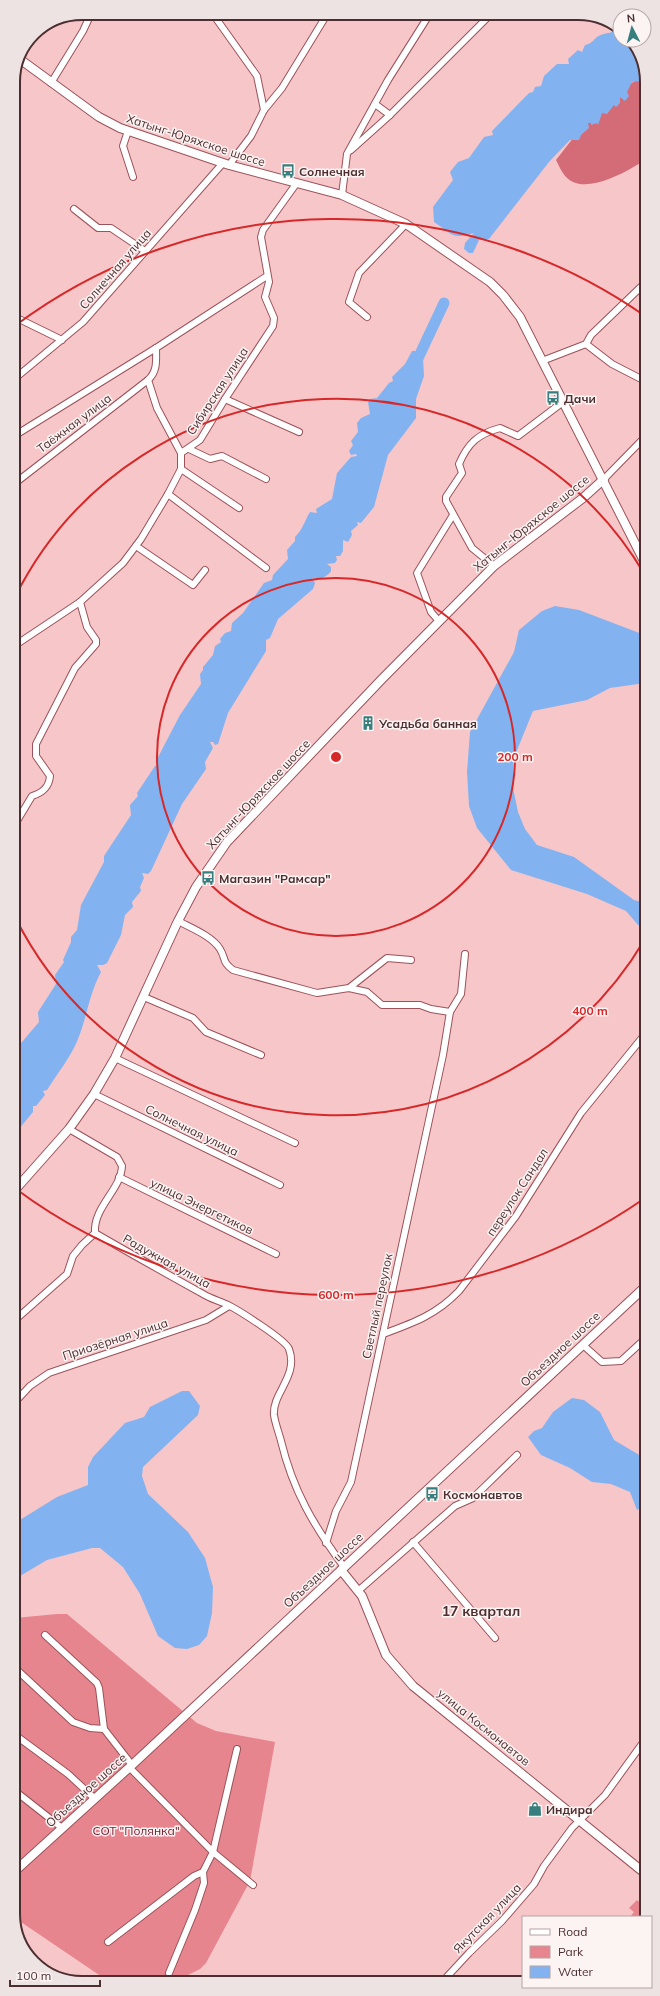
<svg xmlns="http://www.w3.org/2000/svg" width="660" height="1996" viewBox="0 0 660 1996" font-family="Mulish,sans-serif">
	<style>
		.green { fill: #e7858e }
		.forest { fill: #d36c77 }
		.water { fill: #82b3f0 }
		.lines { fill: none; stroke-linecap: round; stroke-linejoin: round }
		.river { stroke: #82b3f0; stroke-width: 11 }
		.street-casing { stroke: #9a535a; stroke-width: 8 }
		.secondary-casing { stroke: #9a535a; stroke-width: 10 }
		.street { stroke: #fff; stroke-width: 6 }
		.secondary { stroke: #fff; stroke-width: 8 }
		.ring { fill: none; stroke: #d62828; stroke-width: 2 }
		.labels { text-anchor: middle; dominant-baseline: central; stroke-width: 3; stroke-linejoin: round; paint-order: stroke }
		.street-label { font-size: 12px; fill: #4d2e30; stroke: #fcf3f3 }
		.poi-label { font-size: 12px; font-weight: bold; fill: #4d2e30; stroke: #fcf3f3; text-anchor: start }
		.park-label { font-size: 12px; fill: #75172b; stroke: #fcf3f3 }
		.quarter-label { font-size: 14px; font-weight: bold; fill: #4d2e30; stroke: #fcf3f3 }
		.rim { fill: none; stroke: #4d2e30; stroke-width: 2 }
		.centre { fill: #d62828; stroke: #fcf3f3; stroke-width: 2 }
		.ring-label { font-size: 12px; text-anchor: middle; font-weight: bold; fill: #d62828; stroke: #fcf3f3; stroke-width: 3; stroke-linejoin: round; paint-order: stroke }
	</style>
	<rect width="100%" height="100%" fill="#f7c6c9"/>
	<g class="green">
		<path d="M 57,1614 L 67,1614 L 197,1723 L 216,1731 L 275,1742 L 250,1881 L 206,1963 L 200,1969 L 174,1982 L 111,1983 L 15,1918 L 15,1618 Z"/>
		<path d="M 637,1900 L 643,1905 L 639,1910 L 646,1917 L 630,1917 L 634,1912 L 629,1908 Z"/>
	</g>
	<path class="forest" d="M 645,75 L 645,160 C 628,171 593,191 573,182 C 564,178 560,168 556,160 L 602,101 Z"/>
	<g class="water">
		<path d="M 618,28 L 620,29 L 620,40 L 630,40 L 645,64 L 645,80 L 640,84 L 638,81 L 632,82 L 627,92 L 629,96 L 625,101 L 620,97 L 620,103 L 616,107 L 614,105 L 607,114 L 602,113 L 598,125 L 597,123 L 591,125 L 591,123 L 588,123 L 589,128 L 581,135 L 579,140 L 570,140 L 549,162 L 489,239 L 479,240 L 473,253 L 469,253 L 464,249 L 465,243 L 474,233 C 452,240 452,234 434,222 L 433,207 L 453,180 L 450,172 L 458,162 L 469,158 L 484,137 L 493,135 L 492,131 L 529,93 L 533,92 L 535,87 L 541,86 L 544,76 L 557,64 L 569,64 L 568,59 L 578,50 L 582,52 L 585,45 C 593,44 594,37 601,35 C 608,32 612,34 618,28 Z"/>
		<path d="M 412,351 L 415,351 L 423,358 L 424,376 L 416,399 L 416,418 L 388,455 L 374,507 L 361,523 L 357,522 L 358,525 L 351,531 L 352,535 L 348,542 L 343,540 L 343,551 L 340,556 L 336,556 L 337,560 L 335,563 L 327,564 L 331,567 L 331,571 C 327,577 320,580 312,578 L 315,583 L 313,589 L 278,619 L 270,638 L 266,640 L 266,651 L 228,713 L 218,744 L 215,745 L 213,742 L 210,742 L 213,748 L 205,762 L 206,769 L 182,804 L 151,871 L 148,874 L 142,873 L 144,878 L 140,887 L 141,891 L 132,902 L 133,907 L 125,915 L 121,935 L 107,963 L 103,965 L 97,965 L 101,972 C 89,994 87,1017 78,1039 C 71,1057 57,1074 47,1090 L 43,1091 L 45,1095 L 36,1106 L 33,1106 L 33,1112 L 14,1135 L 16,1049 L 39,1022 L 38,1012 L 56,984 L 55,975 L 64,962 L 63,960 L 71,942 L 71,937 L 77,930 L 81,905 L 104,862 L 104,856 L 131,815 L 130,805 L 138,796 L 137,793 L 155,766 L 158,764 L 156,761 L 180,715 L 201,684 L 200,674 L 203,670 L 203,667 L 213,655 L 215,646 L 221,642 L 220,639 L 225,633 L 231,631 L 232,623 L 243,613 L 264,583 L 272,580 L 273,575 L 288,559 L 287,550 L 295,541 L 295,537 C 303,529 304,522 310,512 L 317,513 L 316,509 L 332,499 L 337,473 L 351,457 L 357,456 L 356,454 L 351,455 L 349,451 L 353,445 L 351,441 L 358,432 L 357,423 L 361,418 L 370,414 L 368,402 L 371,399 L 377,398 L 389,383 L 393,381 L 392,377 L 405,364 Z"/>
		<path d="M 555,606 L 579,610 L 642,634 L 645,632 L 645,683 L 610,688 L 587,700 L 533,711 L 513,760 L 513,788 L 518,812 L 525,829 L 537,845 L 574,857 L 634,900 L 646,903 L 646,934 L 626,911 L 587,894 L 511,870 L 477,828 L 469,806 L 467,772 L 470,732 L 514,652 L 519,630 L 542,611 Z"/>
		<path d="M 182,1391 L 189,1391 L 200,1406 L 198,1415 L 143,1467 L 142,1476 L 148,1494 L 188,1532 L 205,1558 L 213,1587 L 212,1613 L 207,1636 L 199,1645 L 187,1649 L 175,1648 L 158,1636 L 140,1594 L 123,1567 L 100,1548 L 92,1548 L 47,1560 L 15,1579 L 15,1523 L 57,1497 L 88,1485 L 88,1467 L 93,1457 L 125,1423 L 144,1417 L 150,1407 Z"/>
		<path d="M 572,1398 L 584,1400 L 600,1412 L 614,1440 L 646,1459 L 646,1504 L 637,1510 L 630,1492 L 611,1484 L 592,1482 L 570,1468 L 541,1455 L 528,1437 L 534,1431 L 542,1428 L 553,1412 Z"/>
	</g>
	<g class="lines">
		<path class="river" d="M 413,369 L 444,303"/>
		<defs>
			<g id="street">
				<path d="M 215,17 L 257,76 L 264,110 L 251,136 L 229,165"/>
				<path d="M 51,83 L 83,31 L 89,18"/>
				<path d="M 375,104 L 390,115"/>
				<path d="M 264,110 L 282,88 L 326,16"/>
				<path d="M 128,131 L 123,146 L 133,177"/>
				<path d="M 351,150 L 390,115 L 491,14"/>
				<path d="M 342,195 L 347,154 L 388,80 L 429,15"/>
				<path d="M 74,209 L 98,228 L 111,228 L 145,251"/>
				<path d="M 13,316 L 62,340"/>
				<path d="M 367,317 L 349,302 L 359,273 L 406,224"/>
				<path d="M 586,344 L 612,364 L 645,381"/>
				<path d="M 542,361 L 586,344 L 591,335 L 645,283"/>
				<path d="M 13,380 L 83,322 L 223,163"/>
				<path d="M 148,380 L 157,408 L 181,453"/>
				<path d="M 225,399 L 299,432"/>
				<path d="M 14,436 L 156,348 L 267,276"/>
				<path d="M 189,449 L 210,459 L 222,456 L 266,479"/>
				<path d="M 181,469 L 239,508"/>
				<path d="M 604,479 L 645,437"/>
				<path d="M 14,484 L 148,380 C 158,371 156,360 156,348"/>
				<path d="M 168,494 L 266,568"/>
				<path d="M 136,546 L 193,585 L 205,570"/>
				<path d="M 639,550 L 645,546"/>
				<path d="M 494,566 L 472,548 L 446,501 L 446,497 L 462,473 L 459,464 C 468,443 478,434 500,428 L 518,436 L 563,402"/>
				<path d="M 439,621 L 431,612 L 417,573 L 453,515"/>
				<path d="M 14,646 L 80,602 L 123,563 L 141,539 L 168,494 L 181,469 L 181,453 L 200,440 L 225,399 L 273,326 L 274,318 L 265,297 L 269,282 L 261,237 L 263,230 L 296,184"/>
				<path d="M 14,826 L 32,796 C 42,793 49,788 50,776 L 36,756 L 36,744 L 75,668 L 96,644 L 96,640 L 87,627 L 80,602"/>
				<path d="M 178,921 C 191,928 212,936 220,949 C 226,959 222,962 233,970 L 317,993 L 349,988 L 367,992 L 382,1005 L 420,1005 L 431,1009 L 450,1012 L 461,994 L 465,954"/>
				<path d="M 349,988 L 387,958 L 411,960"/>
				<path d="M 144,997 L 193,1018 L 206,1032 L 261,1055"/>
				<path d="M 115,1058 L 295,1143"/>
				<path d="M 94,1094 L 280,1185"/>
				<path d="M 69,1129 L 117,1157 L 122,1166 C 121,1190 93,1207 95,1233"/>
				<path d="M 119,1177 L 276,1254"/>
				<path d="M 95,1233 C 131,1254 167,1274 203,1294 C 211,1299 220,1301 228,1305 C 238,1310 286,1340 289,1349 C 299,1376 272,1393 274,1415 C 275,1423 279,1433 281,1441 C 293,1491 314,1526 344,1567"/>
				<path d="M 15,1320 L 67,1274 L 73,1256 L 82,1245 L 95,1233"/>
				<path d="M 383,1334 C 413,1323 436,1315 459,1291 L 516,1216 L 581,1113 L 646,1033"/>
				<path d="M 583,1345 L 602,1362 L 621,1361 L 646,1338"/>
				<path d="M 15,1402 L 30,1386 L 49,1373 L 206,1320 L 229,1306"/>
				<path d="M 413,1542 L 495,1638"/>
				<path d="M 326,1543 L 336,1511 L 351,1482 L 443,1055 L 450,1012"/>
				<path d="M 358,1591 L 455,1506 L 473,1498 L 517,1455"/>
				<path d="M 45,1635 L 97,1683 L 99,1688 L 104,1729"/>
				<path d="M 15,1668 L 73,1722 L 90,1728 L 104,1729 L 132,1765"/>
				<path d="M 15,1735 L 68,1774 L 94,1798"/>
				<path d="M 129,1767 L 213,1852 L 253,1885"/>
				<path d="M 15,1791 L 62,1828"/>
				<path d="M 108,1942 L 194,1876 L 203,1872"/>
				<path d="M 169,1973 L 195,1910 L 204,1883 L 203,1872 L 213,1852 L 237,1749"/>
				<path d="M 443,1981 L 469,1953 L 502,1921 L 534,1884 L 544,1866 L 572,1828 L 605,1795 L 647,1737"/>
			</g>
			<g id="secondary">
				<path d="M 21,60 L 99,117 L 120,128 L 229,165 L 342,195 L 406,224 L 490,282 L 503,295 L 520,317 L 645,563"/>
				<path d="M 14,1191 L 69,1129 L 94,1094 L 115,1058 L 178,921 L 196,887 L 227,842 L 382,679 L 494,566 L 583,498 L 604,479"/>
				<path d="M 341,1570 L 362,1596 L 386,1655 L 413,1686 L 647,1875"/>
				<path d="M 15,1871 L 132,1765 L 646,1286"/>
			</g>
		</defs>
		<use href="#street" class="street-casing"/>
		<use href="#secondary" class="secondary-casing"/>
		<use href="#street" class="street"/>
		<use href="#secondary" class="secondary"/>
	</g>
	<g class="ring">
		<circle cx="336" cy="757" r="179"/>
		<path d="M645 939A359 359 0 0 1 15 917M15 597A359 359 0 0 1 645 575"/>
		<path d="M645 1198A538 538 0 0 1 16 1189M16 325A538 538 0 0 1 645 316"/>
	</g>
	<defs>
		<symbol id="bus-bare" viewBox="-9 -9 18 18"><path d="M-5-6H5V4H4V6H2V4H-2V6H-4V4H-5ZM-3.5-4V0h7V-4ZM-3.5 1.2v1.5H-2V1.2ZM2 1.2v1.5H3.5V1.2Z" fill="#367f7e" stroke="#fcf3f3" stroke-width="2.5" paint-order="stroke"/></symbol>
		<symbol id="building-bare" viewBox="-9 -9 18 18"><path d="M-4-6H4V6H1V3H-1V6H-4ZM-2.5-4.3h1.7v1.8h-1.7ZM.8-4.3h1.7v1.8H.8ZM-2.5-1h1.7V.8h-1.7ZM.8-1h1.7V.8H.8Z" fill="#367f7e" stroke="#fcf3f3" stroke-width="2.5" paint-order="stroke"/></symbol>
		<symbol id="shop-bare" viewBox="-9 -9 18 18"><path d="M-5-2.5h2.3a2.7 3.5 0 0 1 5.4 0H5L5.5 6h-11ZM-1.5-2.5h3a1.5 2.3 0 0 0-3 0Z" fill="#367f7e" stroke="#fcf3f3" stroke-width="2.5" paint-order="stroke"/></symbol>
	</defs>
	<g fill-rule="evenodd">
		<use href="#bus-bare" x="278" y="161" width="20" height="20"/>
		<use href="#bus-bare" x="543" y="388" width="20" height="20"/>
		<use href="#building-bare" x="358" y="713" width="20" height="20"/>
		<use href="#bus-bare" x="198" y="868" width="20" height="20"/>
		<use href="#bus-bare" x="422" y="1484" width="20" height="20"/>
		<use href="#shop-bare" x="525" y="1799" width="20" height="20"/>
	</g>
	<g class="labels">
		<g class="street-label">
			<text transform="translate(196 140) rotate(18)">Хатынг-Юряхское шоссе</text>
			<text transform="translate(115 269) rotate(-49)">Солнечная улица</text>
			<text transform="translate(217 391) rotate(-57)">Сибирская улица</text>
			<text transform="translate(74 423) rotate(-37)">Таёжная улица</text>
			<text transform="translate(531 523) rotate(-39)">Хатынг-Юряхское шоссе</text>
			<text transform="translate(258 794) rotate(-47)">Хатынг-Юряхское шоссе</text>
			<text transform="translate(192 1130) rotate(26)">Солнечная улица</text>
			<text transform="translate(517 1192) rotate(-57)">переулок Сандал</text>
			<text transform="translate(202 1206) rotate(26)">улица Энергетиков</text>
			<text transform="translate(167 1261) rotate(29)">Радужная улица</text>
			<text transform="translate(377 1306) rotate(-78)">Светлый переулок</text>
			<text transform="translate(115 1339) rotate(-18)">Приозёрная улица</text>
			<text transform="translate(560 1349) rotate(-43)">Объездное шоссе</text>
			<text transform="translate(323 1570) rotate(-43)">Объездное шоссе</text>
			<text transform="translate(484 1727) rotate(39)">улица Космонавтов</text>
			<text transform="translate(86 1790) rotate(-42)">Объездное шоссе</text>
			<text transform="translate(487 1918) rotate(-46)">Якутская улица</text>
		</g>
		<g class="poi-label">
			<text x="299" y="171">Солнечная</text>
			<text x="564" y="398">Дачи</text>
			<text x="379" y="723">Усадьба банная</text>
			<text x="219" y="878">Магазин "Рамсар"</text>
			<text x="443" y="1494">Космонавтов</text>
			<text x="546" y="1809">Индира</text>
		</g>
		<g class="park-label">
			<text x="136" y="1830">СОТ "Полянка"</text>
		</g>
		<g class="quarter-label">
			<text x="481" y="1611">17 квартал</text>
		</g>
	</g>
	<path d="M0 0H660V1996H0ZM82 20H578A62 62 0 0 1 640 82V1914A62 62 0 0 1 578 1976H82A62 62 0 0 1 20 1914V82A62 62 0 0 1 82 20Z" fill="#eee3e3" fill-rule="evenodd"/>
	<path class="rim" d="M82 20H578A62 62 0 0 1 640 82V1914A62 62 0 0 1 578 1976H82A62 62 0 0 1 20 1914V82A62 62 0 0 1 82 20Z"/>
	<circle cx="336" cy="757" r="6" class="centre"/>
	<g class="ring-label">
		<text x="515" y="761">200 m</text>
		<text x="590" y="1015">400 m</text>
		<text x="336" y="1299">600 m</text>
	</g>
	<rect x="522" y="1916" width="130" height="72" fill="#fcf3f3" stroke="#b6a4a5"/>
	<rect x="530" y="1929" width="20" height="6" fill="#ffffff" stroke="#b6a4a5"/>
	<text x="558" y="1936" font-size="12" fill="#4d2e30">Road</text>
	<rect x="530" y="1946" width="20" height="12" fill="#e7858e" stroke="#b6a4a5"/>
	<text x="558" y="1956" font-size="12" fill="#4d2e30">Park</text>
	<rect x="530" y="1966" width="20" height="12" fill="#82b3f0" stroke="#b6a4a5"/>
	<text x="558" y="1976" font-size="12" fill="#4d2e30">Water</text>
	<g transform="translate(632 28) rotate(354)"><circle r="19" fill="#fcf3f3" stroke="#b6a4a5"/>
	<path d="M0-3L7 15L0 10L-7 15Z" fill="#367f7e"/>
	<text y="-6" font-size="11" font-weight="bold" text-anchor="middle" fill="#4d2e30">N</text>
	</g>
	<path d="M10 1980v6h90v-6" fill="none" stroke="#4d2e30" stroke-width="2"/>
	<text x="16" y="1980" font-size="12" fill="#4d2e30" stroke="#fcf3f3" stroke-width="3" paint-order="stroke">100 m</text>
</svg>
